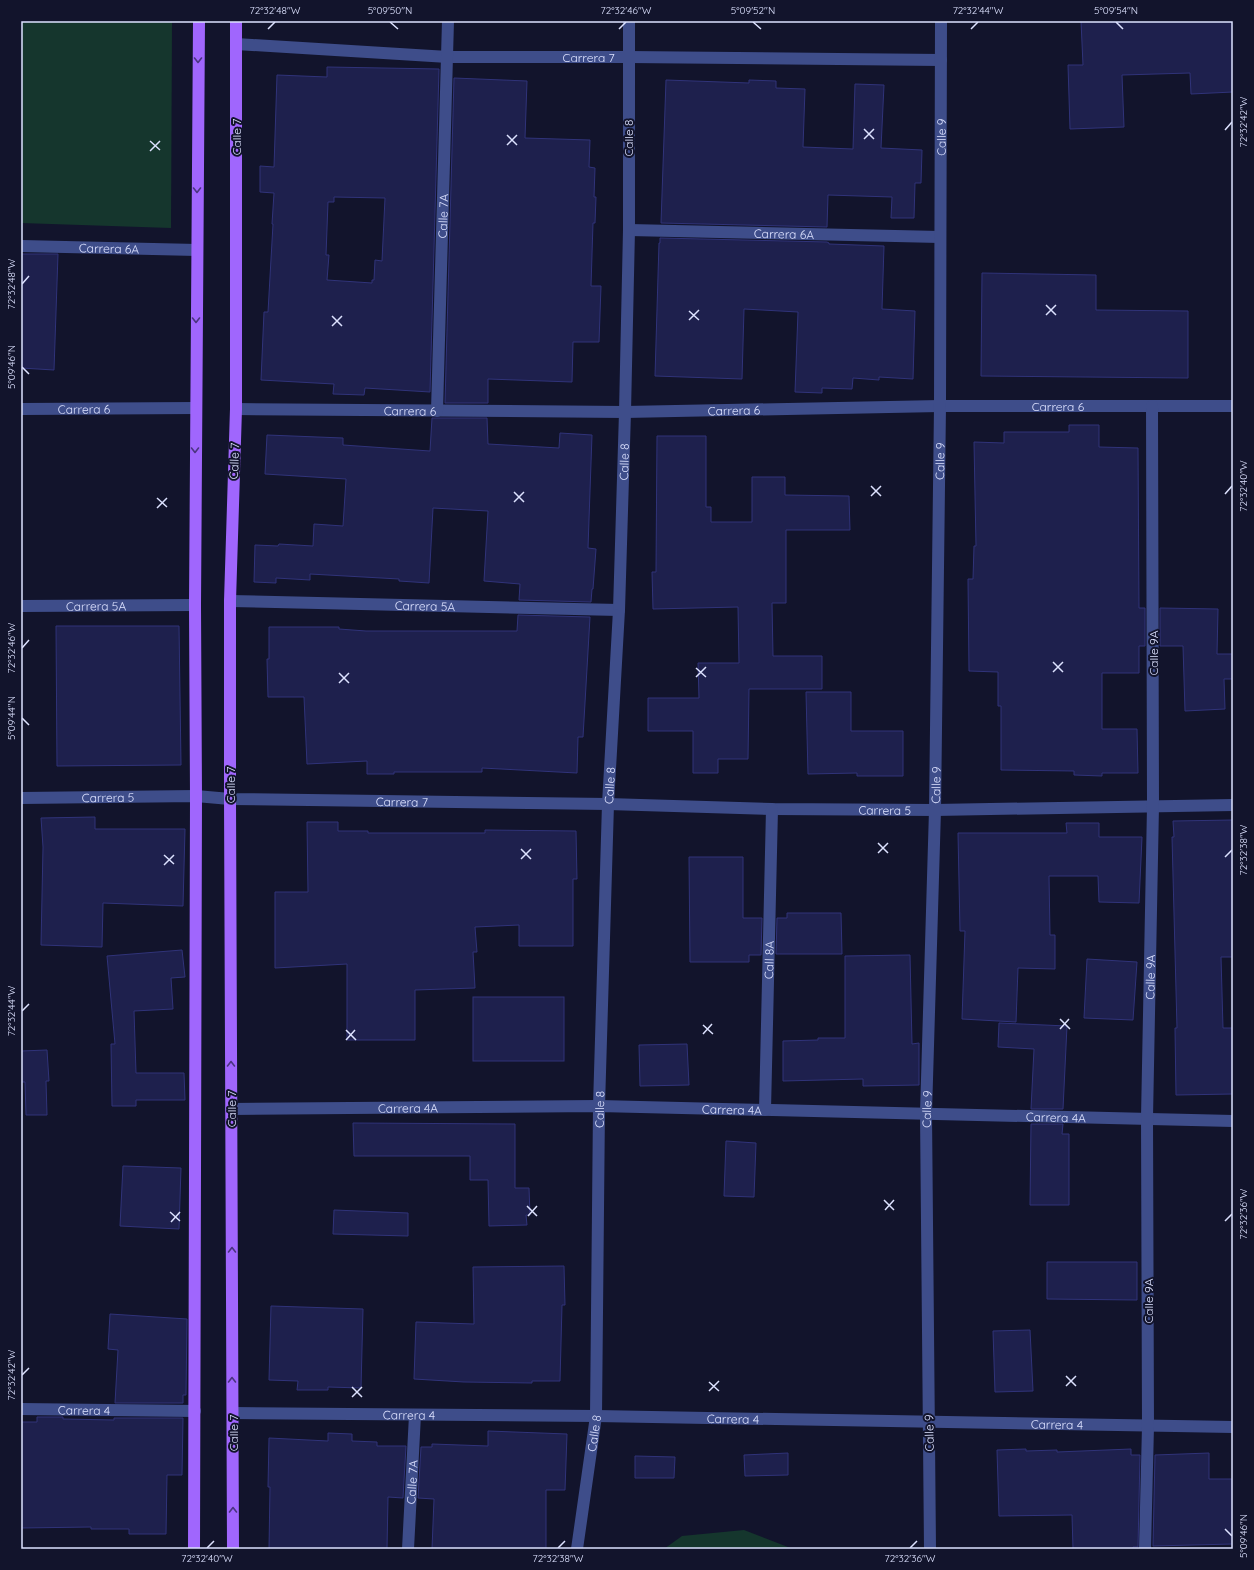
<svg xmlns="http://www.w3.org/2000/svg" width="1254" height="1570" viewBox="0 0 1254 1570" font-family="Quicksand,sans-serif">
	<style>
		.green { fill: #15362d }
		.building { fill: #1e204d; stroke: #303379; fill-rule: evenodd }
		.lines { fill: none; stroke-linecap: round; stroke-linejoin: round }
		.minor { stroke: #3e4d8a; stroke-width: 12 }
		.major { stroke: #a066fd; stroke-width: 12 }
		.oneway { stroke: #4b3580 }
		.ticks { fill: none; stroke: #dde2ff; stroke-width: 1.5 }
		.labels { text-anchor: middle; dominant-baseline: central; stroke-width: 4; stroke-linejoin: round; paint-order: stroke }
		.street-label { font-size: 12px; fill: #dde2ff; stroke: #12142c }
		.neatline { fill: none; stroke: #dde2ff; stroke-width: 1.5 }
		.ticks-label { font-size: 10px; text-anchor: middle; fill: #dde2ff }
	</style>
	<rect width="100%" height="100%" fill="#12142c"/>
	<g class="green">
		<path d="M 21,21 L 172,21 L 171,228 L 21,223 Z"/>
		<path d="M 744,1530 L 793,1549 L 664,1549 L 682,1536 Z"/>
	</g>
	<g class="building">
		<path d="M 1081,21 L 1233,21 L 1233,92 L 1191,94 L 1190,73 L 1122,75 L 1124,127 L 1070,129 L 1068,65 L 1083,65 Z"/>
		<path d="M 327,67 L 439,69 L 430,392 L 365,388 L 364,395 L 333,394 L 334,384 L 261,380 L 264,312 L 268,312 L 273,224 L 272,224 L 274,193 L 260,192 L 260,166 L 274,167 L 277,75 L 327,77 ZM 334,197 L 385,198 L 382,261 L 375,260 L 374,280 L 372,280 L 372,283 L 327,280 L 329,255 L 326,255 L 328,202 L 334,202 Z"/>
		<path d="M 454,78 L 527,81 L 525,138 L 590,140 L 589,167 L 595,168 L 594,197 L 596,197 L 595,223 L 593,223 L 591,286 L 601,286 L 599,342 L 573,342 L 572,382 L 488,379 L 488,403 L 445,403 Z"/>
		<path d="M 666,80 L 749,83 L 749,80 L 776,81 L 776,88 L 805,89 L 803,147 L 853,149 L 855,84 L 884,85 L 881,148 L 922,150 L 921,183 L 915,183 L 914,218 L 891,218 L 892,197 L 828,195 L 827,227 L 661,223 Z"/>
		<path d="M 660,238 L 827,242 L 829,243 L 829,244 L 884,246 L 882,309 L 915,311 L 913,379 L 879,377 L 879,380 L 853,378 L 852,389 L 822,388 L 822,393 L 795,392 L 798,312 L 744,309 L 742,379 L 655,376 L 659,243 L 660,243 Z"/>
		<path d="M 21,254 L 58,254 L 54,370 L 21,368 Z"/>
		<path d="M 982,273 L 1096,275 L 1096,310 L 1188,311 L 1188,378 L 981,376 Z"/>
		<path d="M 432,418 L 487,418 L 488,444 L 559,448 L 560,433 L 592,435 L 588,548 L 596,549 L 593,589 L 592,589 L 591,602 L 519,600 L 520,584 L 484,581 L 488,511 L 433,508 L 429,583 L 399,581 L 399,579 L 310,574 L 310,580 L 276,578 L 276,583 L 254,582 L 255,545 L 278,546 L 279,544 L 313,546 L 314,524 L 343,526 L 346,479 L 265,474 L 267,435 L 343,438 L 343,445 L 430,451 Z"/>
		<path d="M 1069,425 L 1099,425 L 1099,447 L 1138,448 L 1139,608 L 1145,608 L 1145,646 L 1139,646 L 1139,673 L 1102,673 L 1102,729 L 1137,729 L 1138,773 L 1102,773 L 1102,776 L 1074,775 L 1074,771 L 1001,770 L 1001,706 L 998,706 L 998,672 L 969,671 L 968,579 L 973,579 L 974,546 L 976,546 L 974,442 L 1004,443 L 1004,432 L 1069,432 Z"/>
		<path d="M 657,436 L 706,436 L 706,507 L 711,507 L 711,522 L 752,522 L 752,477 L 785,477 L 785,495 L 849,496 L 850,530 L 786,530 L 786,603 L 772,603 L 773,656 L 822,656 L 822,689 L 749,689 L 748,759 L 718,759 L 718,773 L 693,773 L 693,731 L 648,731 L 648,698 L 699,698 L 698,663 L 739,663 L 738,607 L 653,609 L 652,572 L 656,572 Z"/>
		<path d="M 1160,608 L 1218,609 L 1217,654 L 1233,654 L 1233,679 L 1224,679 L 1225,709 L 1185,711 L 1183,646 L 1160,646 Z"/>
		<path d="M 518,615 L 590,617 L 583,737 L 578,737 L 577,773 L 482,768 L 482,772 L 394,772 L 394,774 L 367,774 L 367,761 L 307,764 L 304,697 L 268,697 L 267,659 L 269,659 L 269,627 L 339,627 L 339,629 L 366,631 L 517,631 Z"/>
		<path d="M 56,626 L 179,626 L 181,765 L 57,766 Z"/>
		<path d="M 806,692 L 851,692 L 851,731 L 903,731 L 903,776 L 857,776 L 857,773 L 808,774 Z"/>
		<path d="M 95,817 L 95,829 L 185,829 L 183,906 L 103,903 L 102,947 L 41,945 L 43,847 L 41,818 Z"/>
		<path d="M 1233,820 L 1233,957 L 1221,957 L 1223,1028 L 1233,1028 L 1233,1094 L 1176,1095 L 1175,1028 L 1177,1028 L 1172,837 L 1174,837 L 1173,821 Z"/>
		<path d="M 307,822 L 338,822 L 338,831 L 368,831 L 368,833 L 485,833 L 485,830 L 576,831 L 577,879 L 573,879 L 573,946 L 519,946 L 519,925 L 475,927 L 477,952 L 473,952 L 475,988 L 415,990 L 415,1040 L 347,1040 L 347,964 L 275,968 L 275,892 L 308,892 Z"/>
		<path d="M 1066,823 L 1099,823 L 1099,837 L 1142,837 L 1139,903 L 1099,902 L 1098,876 L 1049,876 L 1050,935 L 1055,935 L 1055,969 L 1018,968 L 1016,1022 L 962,1019 L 965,931 L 960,931 L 958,833 L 1067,833 Z"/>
		<path d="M 689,857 L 743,857 L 743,918 L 762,918 L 761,955 L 749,955 L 749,962 L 690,962 Z"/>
		<path d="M 787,913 L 841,913 L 842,954 L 776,954 L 777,918 L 787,918 Z"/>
		<path d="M 182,950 L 185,977 L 171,978 L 173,1009 L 134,1011 L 136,1073 L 184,1073 L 185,1100 L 136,1100 L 136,1106 L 112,1106 L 111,1044 L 115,1044 L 107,956 Z"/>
		<path d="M 910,955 L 912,1044 L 919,1043 L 919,1085 L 863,1086 L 863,1079 L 783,1081 L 783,1041 L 818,1040 L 818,1038 L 845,1038 L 845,956 Z"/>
		<path d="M 1087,959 L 1137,962 L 1133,1020 L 1084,1018 Z"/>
		<rect x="473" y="997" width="91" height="64"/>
		<path d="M 999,1023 L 1067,1026 L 1063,1109 L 1031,1109 L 1034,1049 L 998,1047 Z"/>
		<path d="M 687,1044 L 689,1085 L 640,1086 L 639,1045 Z"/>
		<path d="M 47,1050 L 49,1081 L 46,1081 L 47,1115 L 26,1115 L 25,1082 L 21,1082 L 21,1051 Z"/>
		<path d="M 353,1123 L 515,1124 L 515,1188 L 529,1188 L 530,1215 L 526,1215 L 527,1225 L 489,1226 L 488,1180 L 470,1180 L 470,1156 L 354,1156 Z"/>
		<path d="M 1031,1124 L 1063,1124 L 1062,1134 L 1069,1134 L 1069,1205 L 1030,1205 Z"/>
		<path d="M 726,1141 L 756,1143 L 754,1197 L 724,1196 Z"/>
		<path d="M 123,1166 L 181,1168 L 179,1229 L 120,1226 Z"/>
		<path d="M 334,1210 L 408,1213 L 408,1236 L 333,1234 Z"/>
		<path d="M 1047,1262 L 1137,1262 L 1137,1300 L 1047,1299 Z"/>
		<path d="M 564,1266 L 565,1305 L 562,1305 L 560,1381 L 532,1381 L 532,1383 L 464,1382 L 414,1379 L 416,1322 L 474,1324 L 473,1267 Z"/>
		<path d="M 271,1306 L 363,1309 L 361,1388 L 328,1387 L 328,1390 L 297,1390 L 298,1381 L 269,1380 Z"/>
		<path d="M 110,1314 L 187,1319 L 186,1395 L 183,1395 L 183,1403 L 115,1403 L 118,1350 L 108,1349 Z"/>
		<path d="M 1030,1330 L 1033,1391 L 995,1392 L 993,1331 Z"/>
		<path d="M 37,1417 L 63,1417 L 63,1419 L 114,1420 L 114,1418 L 183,1418 L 182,1475 L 167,1475 L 166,1534 L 129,1534 L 129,1529 L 91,1529 L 91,1527 L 21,1528 L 21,1422 L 37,1422 Z"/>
		<path d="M 488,1431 L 567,1434 L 565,1490 L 546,1490 L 546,1549 L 432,1549 L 434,1499 L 418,1498 L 421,1447 L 432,1447 L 432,1444 L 488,1446 Z"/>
		<path d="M 328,1433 L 352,1434 L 352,1441 L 377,1442 L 377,1446 L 406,1446 L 403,1498 L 388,1497 L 387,1549 L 269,1549 L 270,1487 L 268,1487 L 269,1438 L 328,1441 Z"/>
		<path d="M 1026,1449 L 1026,1451 L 1057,1450 L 1057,1452 L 1131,1449 L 1131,1455 L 1140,1455 L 1138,1547 L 1133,1547 L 1133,1549 L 1073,1549 L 1072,1515 L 999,1516 L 997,1450 Z"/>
		<path d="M 788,1453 L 788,1475 L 745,1476 L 744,1455 Z"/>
		<path d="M 1209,1453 L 1209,1479 L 1232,1479 L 1233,1544 L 1153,1546 L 1155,1455 Z"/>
		<path d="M 635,1456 L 675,1457 L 674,1478 L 635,1478 Z"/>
	</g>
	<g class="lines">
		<g class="minor">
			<path id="s1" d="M 236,44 L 448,57 L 628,57 L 941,60"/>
			<path id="s2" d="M 629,230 L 940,237"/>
			<path id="s3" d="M 21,246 L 197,250"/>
			<path id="s4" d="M 21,409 L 196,408"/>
			<path id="s5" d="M 236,409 L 625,412 L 940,406 L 1233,406"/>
			<path id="s6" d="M 437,411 L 448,21"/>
			<path id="s7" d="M 230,601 L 619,610"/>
			<path id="s8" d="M 21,606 L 195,605"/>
			<path id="s9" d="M 21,798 L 196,796 L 230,799 L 608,804 L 772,809 L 935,810 L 1233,805"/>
			<path id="s10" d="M 231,1109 L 599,1106 L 1233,1121"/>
			<path id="s11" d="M 765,1110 L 772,809"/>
			<path id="s12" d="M 21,1409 L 195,1411"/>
			<path id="s13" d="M 233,1413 L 596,1416 L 1233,1427"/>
			<path id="s14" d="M 408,1549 L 415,1415"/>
			<path id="s15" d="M 577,1549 L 596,1416 L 599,1106 L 608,804 L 619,610 L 625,412 L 629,230 L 629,21"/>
			<path id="s16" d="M 930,1549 L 926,1113 L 935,810 L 940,406 L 941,21"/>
			<path id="s17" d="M 1145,1549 L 1148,1426 L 1147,1118 L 1153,806 L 1152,406"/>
		</g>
		<g class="major">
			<path d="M 194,1549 L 196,796 L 195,605 L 199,21"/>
			<path d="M 233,1549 L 230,799 L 230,601 L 236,409 L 236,21"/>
		</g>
	</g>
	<defs><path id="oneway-chevron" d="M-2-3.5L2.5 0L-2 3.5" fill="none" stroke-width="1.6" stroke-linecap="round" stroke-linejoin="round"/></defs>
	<g class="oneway">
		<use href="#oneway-chevron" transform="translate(198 60) rotate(90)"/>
		<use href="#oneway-chevron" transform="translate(197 190) rotate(90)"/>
		<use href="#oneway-chevron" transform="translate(196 320) rotate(90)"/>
		<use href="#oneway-chevron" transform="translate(195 450) rotate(90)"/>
		<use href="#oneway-chevron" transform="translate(231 1064) rotate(-90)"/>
		<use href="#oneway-chevron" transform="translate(232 1250) rotate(-90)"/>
		<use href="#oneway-chevron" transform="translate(232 1380) rotate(-90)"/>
		<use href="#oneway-chevron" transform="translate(233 1510) rotate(-90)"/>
	</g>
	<path class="ticks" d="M 390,22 L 398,29M 753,22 L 761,29M 1116,22 L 1123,29M 268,29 L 275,22M 619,29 L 626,22M 971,29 L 978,22M 864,129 L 874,139M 1225,130 L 1232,122M 507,135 L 517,145M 864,139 L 874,129M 150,141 L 160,150M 507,145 L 517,135M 150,151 L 160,141M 22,284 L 29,276M 1046,305 L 1056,315M 689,311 L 699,320M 1046,315 L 1056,305M 332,316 L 342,326M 689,320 L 699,310M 332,326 L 342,316M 22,367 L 29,374M 871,486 L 881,496M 514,492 L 524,502M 1225,494 L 1232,486M 871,496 L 881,486M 157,498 L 167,507M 514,502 L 524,492M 157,508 L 167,498M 22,648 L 29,640M 1053,662 L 1063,672M 696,668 L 706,677M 1053,672 L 1063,662M 339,673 L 349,683M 696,677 L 706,667M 339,683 L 349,673M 22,718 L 29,725M 878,843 L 888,853M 521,849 L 531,859M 878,853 L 888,843M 164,855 L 174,864M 1225,857 L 1232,850M 521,859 L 531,849M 164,865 L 174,855M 22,1011 L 29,1004M 1060,1019 L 1070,1029M 703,1025 L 713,1034M 1060,1029 L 1069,1019M 346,1030 L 356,1040M 703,1034 L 712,1024M 346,1040 L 355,1030M 884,1200 L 894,1210M 527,1206 L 537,1216M 885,1210 L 894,1200M 170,1212 L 180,1221M 528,1216 L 537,1206M 1225,1221 L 1232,1214M 171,1222 L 180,1212M 22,1375 L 29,1368M 1066,1376 L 1076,1386M 709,1382 L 719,1391M 1066,1386 L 1076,1376M 352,1387 L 362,1397M 709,1391 L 719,1381M 352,1397 L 362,1387M 1225,1529 L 1232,1536M 207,1548 L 214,1541M 558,1548 L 565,1541M 910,1548 L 917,1541"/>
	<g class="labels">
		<g class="street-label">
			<text stroke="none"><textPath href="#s1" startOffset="353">Carrera 7</textPath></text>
			<text transform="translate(236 137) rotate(-90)">Calle 7</text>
			<text stroke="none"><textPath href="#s16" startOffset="1412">Calle 9</textPath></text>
			<text transform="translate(628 138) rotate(-90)">Calle 8</text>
			<text stroke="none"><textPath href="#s6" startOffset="195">Calle 7A</textPath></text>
			<text stroke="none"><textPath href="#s2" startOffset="155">Carrera 6A</textPath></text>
			<text stroke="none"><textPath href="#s3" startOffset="88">Carrera 6A</textPath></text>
			<text stroke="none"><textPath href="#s5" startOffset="822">Carrera 6</textPath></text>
			<text stroke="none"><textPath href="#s4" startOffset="63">Carrera 6</textPath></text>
			<text stroke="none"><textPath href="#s5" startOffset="174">Carrera 6</textPath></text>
			<text stroke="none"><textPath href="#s5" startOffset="498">Carrera 6</textPath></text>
			<text transform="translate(234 461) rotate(-88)">Calle 7</text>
			<text stroke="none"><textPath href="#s16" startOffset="1088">Calle 9</textPath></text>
			<text stroke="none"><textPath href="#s15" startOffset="1089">Calle 8</textPath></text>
			<text stroke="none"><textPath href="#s8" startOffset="75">Carrera 5A</textPath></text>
			<text stroke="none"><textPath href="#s7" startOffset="195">Carrera 5A</textPath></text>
			<text transform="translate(1153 653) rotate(-90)">Calle 9A</text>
			<text transform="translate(230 785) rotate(-90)">Calle 7</text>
			<text stroke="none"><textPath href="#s15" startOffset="765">Calle 8</textPath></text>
			<text stroke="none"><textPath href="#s16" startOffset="764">Calle 9</textPath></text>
			<text stroke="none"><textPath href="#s9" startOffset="87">Carrera 5</textPath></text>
			<text stroke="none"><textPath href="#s9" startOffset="381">Carrera 7</textPath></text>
			<text stroke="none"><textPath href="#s9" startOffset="864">Carrera 5</textPath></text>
			<text stroke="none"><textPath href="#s11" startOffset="150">Call 8A</textPath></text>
			<text stroke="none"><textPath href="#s17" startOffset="572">Calle 9A</textPath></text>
			<text stroke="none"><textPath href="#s10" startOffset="177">Carrera 4A</textPath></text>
			<text transform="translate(231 1109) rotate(-90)">Calle 7</text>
			<text stroke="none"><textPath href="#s15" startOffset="441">Calle 8</textPath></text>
			<text stroke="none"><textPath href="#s10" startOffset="501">Carrera 4A</textPath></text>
			<text stroke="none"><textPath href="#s16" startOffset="440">Calle 9</textPath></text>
			<text stroke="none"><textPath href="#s10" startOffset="825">Carrera 4A</textPath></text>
			<text transform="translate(1148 1301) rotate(-90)">Calle 9A</text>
			<text stroke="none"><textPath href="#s12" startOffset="63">Carrera 4</textPath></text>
			<text stroke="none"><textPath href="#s13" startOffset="176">Carrera 4</textPath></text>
			<text stroke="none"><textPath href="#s13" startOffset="500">Carrera 4</textPath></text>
			<text stroke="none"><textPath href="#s13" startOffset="824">Carrera 4</textPath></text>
			<text transform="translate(233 1433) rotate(-90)">Calle 7</text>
			<text stroke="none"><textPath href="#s15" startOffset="117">Calle 8</textPath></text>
			<text transform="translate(929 1433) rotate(-91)">Calle 9</text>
			<text stroke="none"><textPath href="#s14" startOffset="67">Calle 7A</textPath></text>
		</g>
	</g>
	<rect width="1254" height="1570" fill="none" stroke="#12142c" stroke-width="44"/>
	<rect x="22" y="22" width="1210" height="1526" class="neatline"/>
	<g class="ticks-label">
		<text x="275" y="14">72°32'48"W</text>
		<text x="390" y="14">5°09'50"N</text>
		<text x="626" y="14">72°32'46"W</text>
		<text x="753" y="14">5°09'52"N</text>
		<text x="978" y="14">72°32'44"W</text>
		<text x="1116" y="14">5°09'54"N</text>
		<text transform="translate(1243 122) rotate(-90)" y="4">72°32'42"W</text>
		<text transform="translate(11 284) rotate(-90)" y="4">72°32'48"W</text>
		<text transform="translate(11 367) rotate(-90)" y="4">5°09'46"N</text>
		<text transform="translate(1243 486) rotate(-90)" y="4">72°32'40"W</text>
		<text transform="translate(11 648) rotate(-90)" y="4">72°32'46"W</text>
		<text transform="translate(11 718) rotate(-90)" y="4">5°09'44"N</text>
		<text transform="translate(1243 850) rotate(-90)" y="4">72°32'38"W</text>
		<text transform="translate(11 1011) rotate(-90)" y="4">72°32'44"W</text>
		<text transform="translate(1243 1214) rotate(-90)" y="4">72°32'36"W</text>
		<text transform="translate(11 1375) rotate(-90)" y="4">72°32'42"W</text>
		<text transform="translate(1243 1536) rotate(-90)" y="4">5°09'46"N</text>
		<text x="207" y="1562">72°32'40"W</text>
		<text x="558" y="1562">72°32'38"W</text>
		<text x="910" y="1562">72°32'36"W</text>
	</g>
</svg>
